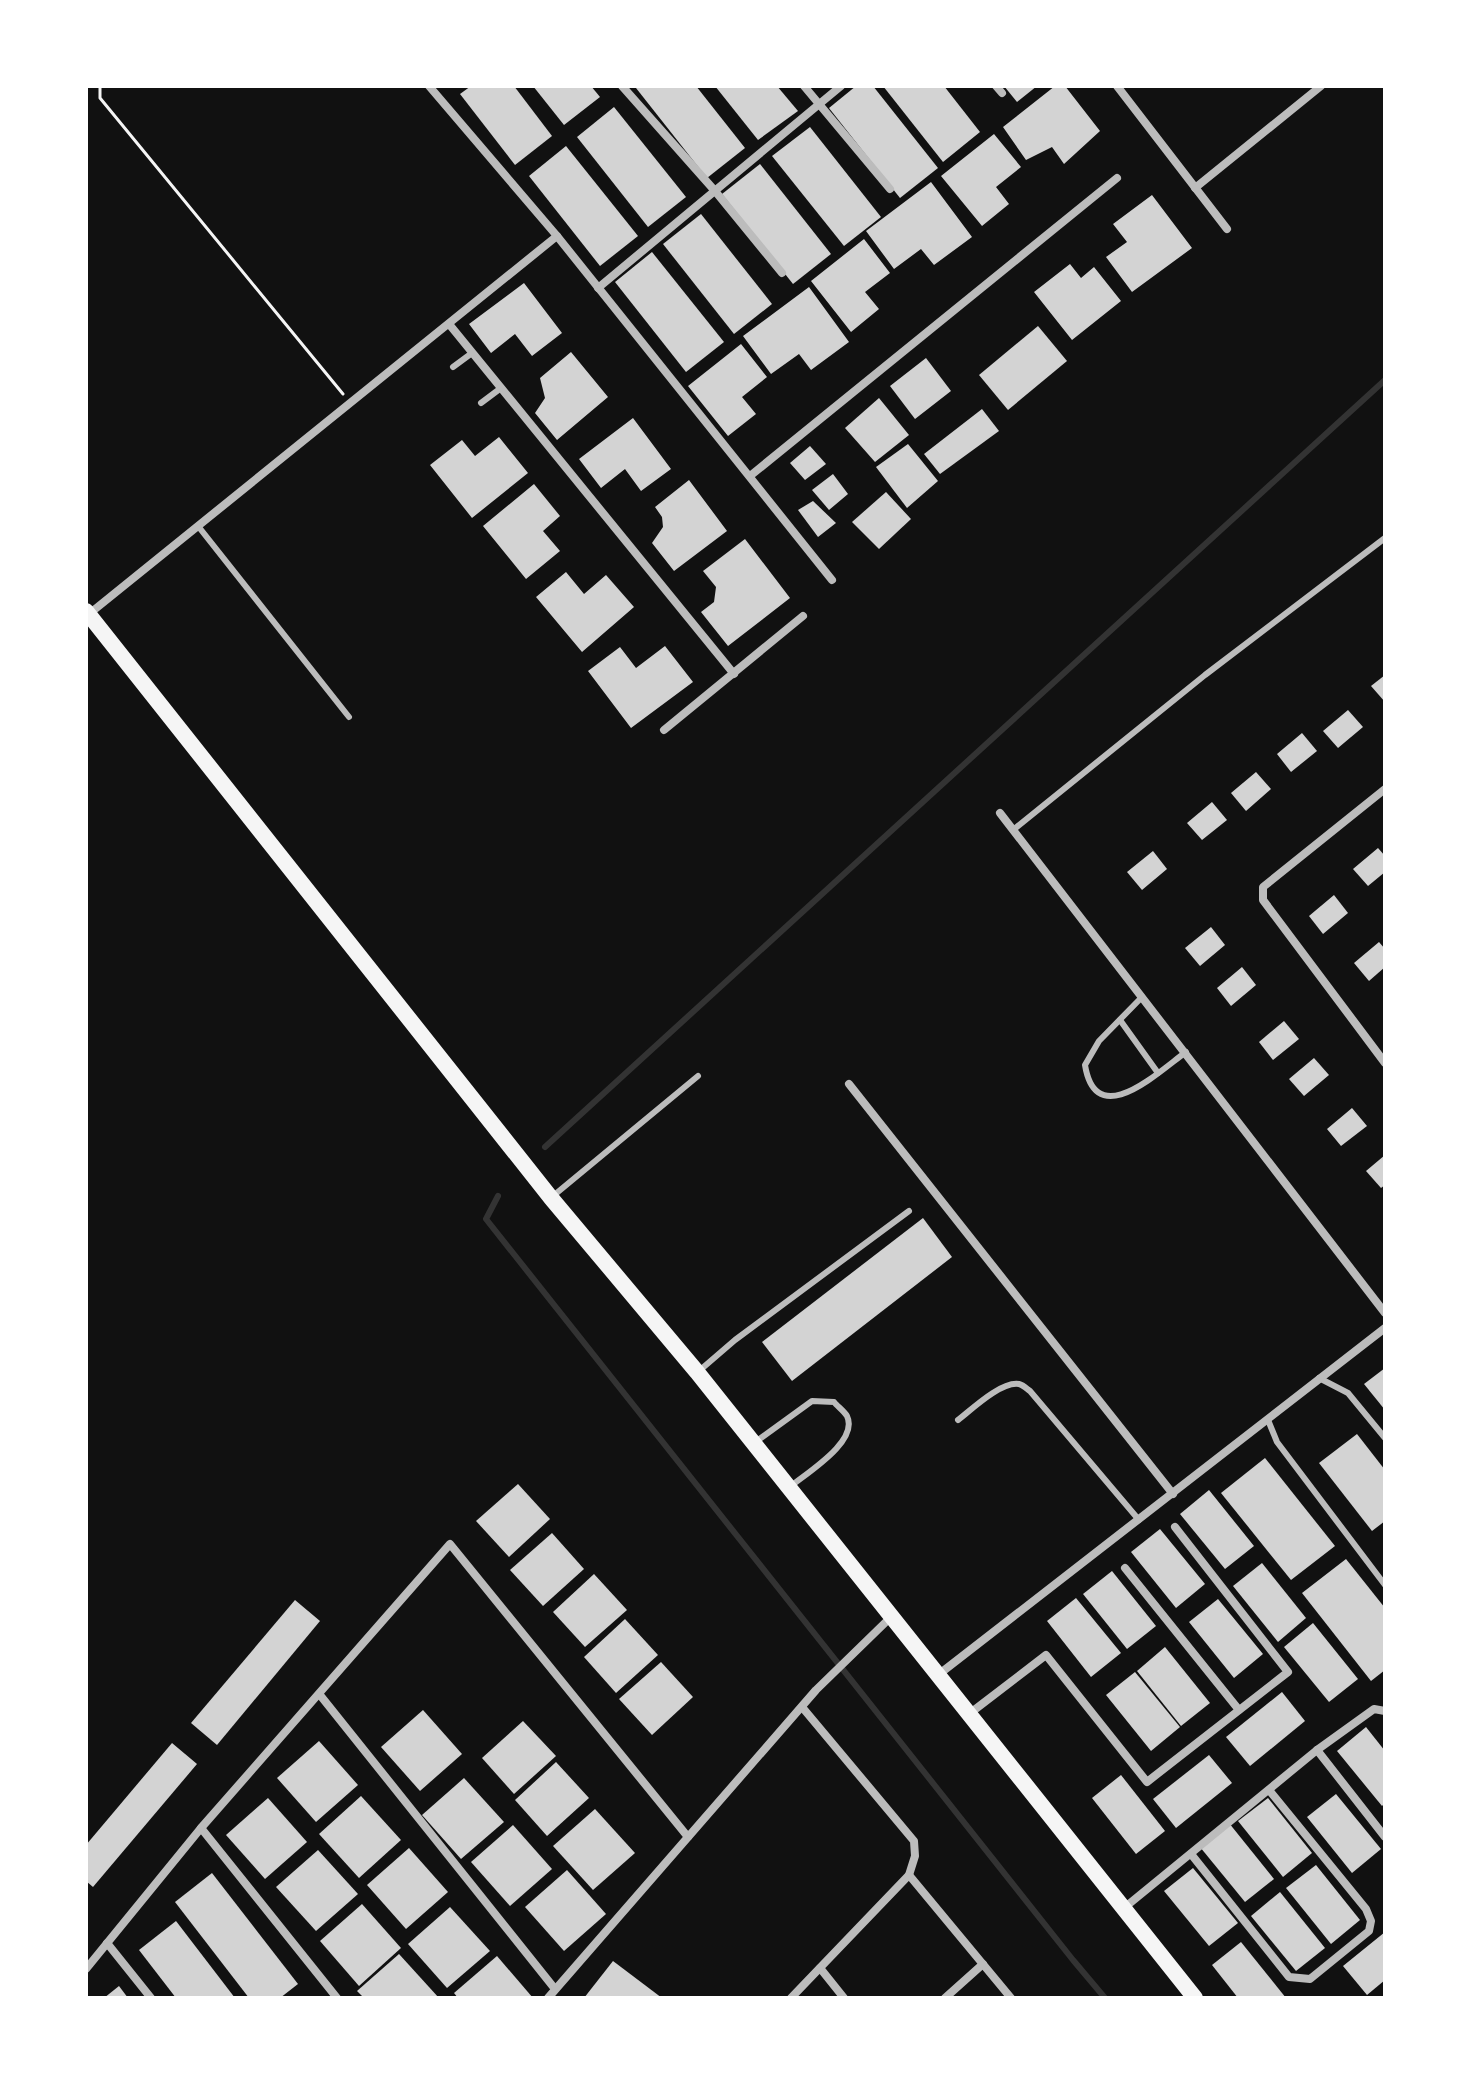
<svg xmlns="http://www.w3.org/2000/svg" width="1471" height="2084" viewBox="0 0 1471 2084" font-family="Figtree,sans-serif">
	<style>
		.lines { fill: none; stroke-linecap: round; stroke-linejoin: round }
		.stream { stroke: #333; stroke-width: 6 }
		.building { fill: #d3d3d3 }
		.path { stroke: #f5f5f5; stroke-width: 3 }
		.service { stroke: #bcbcbc; stroke-width: 6 }
		.minor { stroke: #bcbcbc; stroke-width: 8 }
		.secondary { stroke: #f5f5f5; stroke-width: 16 }
	</style>
	<rect width="100%" height="100%" fill="#111"/>
	<g class="lines">
		<g class="stream">
			<path d="M 545,1147 L 1385,380"/>
			<path d="M 498,1196 L 486,1219 L 1073,1960 L 1105,1998"/>
		</g>
	</g>
	<g class="building">
		<path d="M 471,86 L 514,86 L 552,136 L 515,165 L 460,94 Z"/>
		<path d="M 533,86 L 591,86 L 600,97 L 564,125 Z"/>
		<path d="M 639,86 L 696,86 L 745,148 L 707,178 L 636,88 Z"/>
		<path d="M 715,86 L 777,86 L 798,111 L 758,140 Z"/>
		<path d="M 856,86 L 873,86 L 938,168 L 900,198 L 829,108 Z"/>
		<path d="M 883,86 L 944,86 L 980,132 L 943,162 Z"/>
		<path d="M 1004,86 L 1037,86 L 1017,102 Z"/>
		<path d="M 1055,86 L 1065,86 L 1100,131 L 1064,164 L 1052,147 L 1026,160 L 1003,127 Z"/>
		<path d="M 614,107 L 686,197 L 648,227 L 577,137 Z"/>
		<path d="M 810,127 L 881,217 L 844,246 L 772,156 Z"/>
		<path d="M 994,134 L 1021,167 L 996,187 L 1009,204 L 982,226 L 941,176 Z"/>
		<path d="M 566,146 L 638,236 L 600,266 L 529,176 Z"/>
		<path d="M 760,164 L 831,254 L 793,284 L 722,194 Z"/>
		<path d="M 931,182 L 972,237 L 934,265 L 921,249 L 894,269 L 866,231 Z"/>
		<path d="M 1152,195 L 1192,248 L 1132,292 L 1106,257 L 1127,242 L 1113,224 Z"/>
		<path d="M 701,214 L 772,304 L 734,334 L 663,244 Z"/>
		<path d="M 864,239 L 890,273 L 865,292 L 879,309 L 851,332 L 811,281 Z"/>
		<path d="M 652,252 L 724,342 L 686,372 L 615,282 Z"/>
		<path d="M 1070,264 L 1081,278 L 1094,267 L 1121,301 L 1072,340 L 1034,292 Z"/>
		<path d="M 524,283 L 562,333 L 532,356 L 515,334 L 491,353 L 469,324 Z"/>
		<path d="M 809,287 L 849,342 L 811,370 L 799,354 L 771,374 L 743,336 Z"/>
		<path d="M 1038,326 L 1067,361 L 1008,410 L 979,375 Z"/>
		<path d="M 741,344 L 767,377 L 742,397 L 756,414 L 728,436 L 688,386 Z"/>
		<path d="M 571,352 L 608,397 L 557,440 L 535,413 L 545,398 L 540,378 Z"/>
		<path d="M 926,358 L 951,391 L 915,419 L 890,386 Z"/>
		<path d="M 879,398 L 909,435 L 875,462 L 845,428 Z"/>
		<path d="M 982,409 L 999,431 L 940,474 L 924,454 Z"/>
		<path d="M 633,418 L 671,469 L 641,491 L 625,469 L 601,488 L 579,459 Z"/>
		<path d="M 499,437 L 528,473 L 472,518 L 430,465 L 462,440 L 475,456 Z"/>
		<path d="M 908,444 L 938,481 L 907,508 L 876,467 Z"/>
		<path d="M 810,446 L 826,464 L 805,480 L 790,463 Z"/>
		<path d="M 833,474 L 848,494 L 829,510 L 812,490 Z"/>
		<path d="M 689,480 L 727,531 L 674,571 L 652,543 L 663,527 L 662,517 L 655,507 Z"/>
		<path d="M 534,484 L 560,516 L 543,531 L 560,551 L 526,579 L 483,526 Z"/>
		<path d="M 886,492 L 911,519 L 879,549 L 852,522 Z"/>
		<path d="M 813,501 L 836,523 L 818,537 L 798,510 Z"/>
		<path d="M 745,539 L 790,598 L 728,646 L 701,612 L 714,602 L 716,587 L 703,571 Z"/>
		<path d="M 566,572 L 584,594 L 606,575 L 634,607 L 582,652 L 536,597 Z"/>
		<path d="M 665,646 L 693,682 L 631,728 L 588,671 L 620,647 L 636,668 Z"/>
		<path d="M 1385,675 L 1385,702 L 1371,686 Z"/>
		<path d="M 1348,710 L 1363,727 L 1338,748 L 1323,731 Z"/>
		<path d="M 1302,733 L 1317,751 L 1291,772 L 1277,754 Z"/>
		<path d="M 1256,772 L 1271,789 L 1246,811 L 1231,793 Z"/>
		<path d="M 1212,802 L 1227,820 L 1202,840 L 1187,823 Z"/>
		<path d="M 1378,848 L 1385,856 L 1385,872 L 1368,886 L 1353,869 Z"/>
		<path d="M 1153,851 L 1167,869 L 1142,890 L 1127,872 Z"/>
		<path d="M 1334,895 L 1348,913 L 1323,934 L 1309,916 Z"/>
		<path d="M 1211,927 L 1225,945 L 1200,966 L 1185,948 Z"/>
		<path d="M 1379,942 L 1385,949 L 1385,967 L 1369,981 L 1354,963 Z"/>
		<path d="M 1242,967 L 1256,985 L 1231,1006 L 1217,988 Z"/>
		<path d="M 1284,1021 L 1299,1039 L 1273,1060 L 1259,1042 Z"/>
		<path d="M 1314,1058 L 1329,1075 L 1304,1096 L 1289,1079 Z"/>
		<path d="M 1352,1108 L 1367,1126 L 1341,1146 L 1327,1129 Z"/>
		<path d="M 1385,1155 L 1385,1185 L 1381,1188 L 1366,1171 Z"/>
		<path d="M 923,1218 L 952,1257 L 792,1381 L 762,1342 Z"/>
		<path d="M 1385,1368 L 1385,1410 L 1364,1384 Z"/>
		<path d="M 1357,1434 L 1385,1470 L 1385,1521 L 1372,1531 L 1319,1463 Z"/>
		<path d="M 1265,1458 L 1335,1546 L 1291,1580 L 1221,1493 Z"/>
		<path d="M 518,1484 L 550,1519 L 509,1557 L 476,1521 Z"/>
		<path d="M 1209,1490 L 1254,1546 L 1225,1569 L 1180,1514 Z"/>
		<path d="M 1160,1529 L 1205,1584 L 1176,1608 L 1131,1552 Z"/>
		<path d="M 552,1533 L 584,1569 L 543,1606 L 510,1570 Z"/>
		<path d="M 1346,1559 L 1385,1608 L 1385,1670 L 1371,1681 L 1302,1593 Z"/>
		<path d="M 1262,1563 L 1306,1618 L 1278,1642 L 1233,1586 Z"/>
		<path d="M 1112,1571 L 1156,1626 L 1127,1649 L 1083,1594 Z"/>
		<path d="M 594,1574 L 627,1610 L 585,1647 L 553,1612 Z"/>
		<path d="M 1076,1598 L 1121,1653 L 1091,1677 L 1047,1621 Z"/>
		<path d="M 1218,1599 L 1263,1654 L 1234,1678 L 1189,1622 Z"/>
		<path d="M 295,1600 L 320,1621 L 217,1745 L 191,1723 Z"/>
		<path d="M 625,1619 L 658,1655 L 616,1693 L 584,1657 Z"/>
		<path d="M 1313,1623 L 1358,1679 L 1329,1702 L 1284,1647 Z"/>
		<path d="M 1165,1647 L 1210,1703 L 1181,1726 L 1137,1671 Z"/>
		<path d="M 661,1662 L 693,1697 L 652,1735 L 619,1699 Z"/>
		<path d="M 1135,1672 L 1180,1727 L 1151,1751 L 1106,1695 Z"/>
		<path d="M 1282,1692 L 1305,1721 L 1250,1766 L 1226,1737 Z"/>
		<path d="M 423,1710 L 462,1754 L 420,1791 L 381,1747 Z"/>
		<path d="M 523,1721 L 556,1756 L 514,1794 L 482,1758 Z"/>
		<path d="M 1366,1727 L 1385,1751 L 1385,1803 L 1382,1806 L 1337,1751 Z"/>
		<path d="M 319,1741 L 358,1785 L 316,1822 L 277,1778 Z"/>
		<path d="M 172,1743 L 197,1764 L 93,1887 L 86,1881 L 86,1845 Z"/>
		<path d="M 1209,1755 L 1232,1783 L 1176,1828 L 1153,1799 Z"/>
		<path d="M 556,1762 L 589,1798 L 547,1836 L 515,1800 Z"/>
		<path d="M 1121,1775 L 1165,1831 L 1136,1854 L 1092,1798 Z"/>
		<path d="M 464,1778 L 504,1822 L 461,1859 L 422,1815 Z"/>
		<path d="M 1336,1794 L 1381,1849 L 1352,1873 L 1307,1817 Z"/>
		<path d="M 361,1796 L 401,1840 L 359,1878 L 319,1834 Z"/>
		<path d="M 268,1798 L 307,1842 L 265,1879 L 226,1835 Z"/>
		<path d="M 1268,1798 L 1312,1853 L 1283,1877 L 1238,1821 Z"/>
		<path d="M 595,1809 L 635,1853 L 593,1890 L 553,1846 Z"/>
		<path d="M 1229,1823 L 1274,1879 L 1245,1902 L 1200,1847 Z"/>
		<path d="M 513,1825 L 552,1869 L 510,1906 L 471,1862 Z"/>
		<path d="M 409,1848 L 448,1892 L 406,1929 L 367,1885 Z"/>
		<path d="M 318,1850 L 358,1894 L 316,1931 L 276,1887 Z"/>
		<path d="M 1316,1865 L 1360,1920 L 1331,1944 L 1286,1888 Z"/>
		<path d="M 1193,1868 L 1238,1923 L 1209,1946 L 1164,1891 Z"/>
		<path d="M 567,1870 L 606,1914 L 564,1951 L 525,1907 Z"/>
		<path d="M 212,1873 L 298,1984 L 280,1998 L 249,1998 L 175,1902 Z"/>
		<path d="M 1280,1892 L 1325,1948 L 1296,1971 L 1251,1916 Z"/>
		<path d="M 362,1904 L 401,1948 L 359,1986 L 320,1941 Z"/>
		<path d="M 450,1907 L 490,1951 L 447,1988 L 408,1944 Z"/>
		<path d="M 176,1921 L 235,1998 L 176,1998 L 139,1950 Z"/>
		<path d="M 1385,1932 L 1385,1980 L 1367,1995 L 1343,1966 Z"/>
		<path d="M 1241,1942 L 1286,1998 L 1238,1998 L 1212,1965 Z"/>
		<path d="M 399,1954 L 439,1998 L 364,1998 L 357,1991 Z"/>
		<path d="M 497,1956 L 533,1998 L 458,1998 L 454,1993 Z"/>
		<path d="M 613,1961 L 662,1998 L 584,1998 Z"/>
		<path d="M 119,1986 L 128,1998 L 104,1998 Z"/>
	</g>
	<g class="lines">
		<path class="path" d="M 100,86 L 100,98 L 343,394"/>
		<g class="service">
			<path d="M 453,367 L 472,353"/>
			<path d="M 481,403 L 501,388"/>
			<path d="M 198,526 L 349,717"/>
			<path d="M 1013,830 L 1205,675 L 1385,538"/>
			<path d="M 1142,997 L 1099,1041 L 1085,1065 C 1096,1132 1157,1073 1186,1052"/>
			<path d="M 1120,1020 L 1158,1073"/>
			<path d="M 553,1196 L 698,1076"/>
			<path d="M 699,1371 L 735,1340 L 909,1211"/>
			<path d="M 1319,1378 L 1348,1393 L 1385,1438"/>
			<path d="M 958,1420 C 971,1410 1001,1381 1019,1384 C 1023,1385 1026,1388 1030,1391 L 1139,1520"/>
			<path d="M 1268,1420 L 1277,1442 L 1385,1585"/>
			<path d="M 754,1443 L 812,1401 L 834,1402 C 837,1406 844,1411 847,1416 C 859,1441 808,1472 791,1486"/>
		</g>
		<g class="minor">
			<path d="M 429,86 L 557,236 L 832,580"/>
			<path d="M 622,86 L 715,191 L 782,273"/>
			<path d="M 804,86 L 890,189"/>
			<path d="M 996,86 L 1002,93"/>
			<path d="M 1117,86 L 1227,229"/>
			<path d="M 1195,188 L 1321,86"/>
			<path d="M 598,288 L 841,86"/>
			<path d="M 449,324 L 734,674"/>
			<path d="M 750,476 L 1117,178"/>
			<path d="M 89,614 L 557,236"/>
			<path d="M 664,730 L 803,616"/>
			<path d="M 1385,789 L 1263,887 L 1263,900 L 1385,1063"/>
			<path d="M 1000,813 L 1385,1313"/>
			<path d="M 849,1084 L 1173,1494"/>
			<path d="M 1125,1568 L 1239,1710"/>
			<path d="M 938,1675 L 1385,1328"/>
			<path d="M 320,1695 L 555,1989"/>
			<path d="M 969,1714 L 1046,1655 L 1147,1782 L 1288,1672 L 1175,1527"/>
			<path d="M 1317,1750 L 1385,1837"/>
			<path d="M 201,1828 L 337,1998"/>
			<path d="M 1191,1854 L 1289,1977 L 1310,1979 L 1369,1931 L 1371,1921 L 1366,1909 L 1269,1790"/>
			<path d="M 909,1875 L 1011,1998"/>
			<path d="M 1124,1908 L 1317,1750 L 1374,1709 L 1385,1711"/>
			<path d="M 107,1943 L 151,1998"/>
			<path d="M 820,1968 L 844,1998"/>
			<path d="M 86,1969 L 201,1828 L 450,1544 L 688,1837"/>
			<path d="M 548,1998 L 816,1690 L 892,1616"/>
			<path d="M 791,1998 L 909,1875 L 915,1856 L 914,1841 L 802,1707"/>
			<path d="M 945,1998 L 983,1964"/>
		</g>
		<path class="secondary" d="M 86,611 L 551,1198 L 697,1372 L 1195,1998"/>
	</g>
	<rect width="1471" height="2084" fill="none" stroke="#ffffff" stroke-width="176"/>
</svg>
